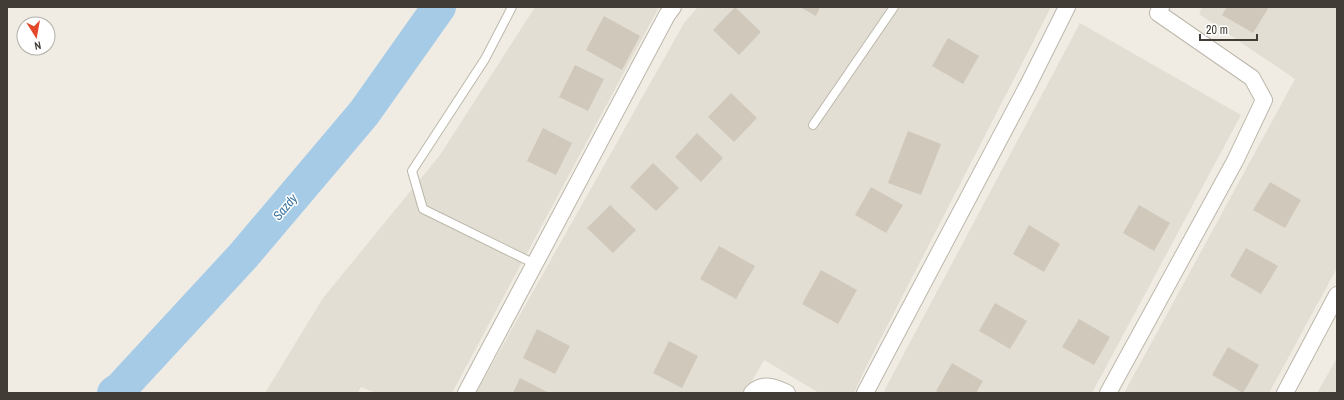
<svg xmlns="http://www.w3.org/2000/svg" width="1344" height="400" viewBox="0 0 1344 400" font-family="'Archivo Narrow',sans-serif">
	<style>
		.residential { fill: #e3ded3 }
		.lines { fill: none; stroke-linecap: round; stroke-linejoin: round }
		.river { stroke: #a6cbe7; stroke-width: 34 }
		.building { fill: #d0c8bb }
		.lane-casing { stroke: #bdb7ab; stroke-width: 10 }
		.street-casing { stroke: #bdb7ab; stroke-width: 18 }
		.lane { stroke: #fff; stroke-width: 8 }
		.street { stroke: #fff; stroke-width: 16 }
		.labels { text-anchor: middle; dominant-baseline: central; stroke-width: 3; stroke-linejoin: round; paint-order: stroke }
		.water-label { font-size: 13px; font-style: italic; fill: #3b74a0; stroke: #fff }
	</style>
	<rect width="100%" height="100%" fill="#f0ece4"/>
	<g class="residential">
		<path d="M 535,7 L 659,7 L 452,393 L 376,393 L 361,387 L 358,393 L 265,393 L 323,298 L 440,155 Z"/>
		<path d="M 698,7 L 1051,7 L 864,371 L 854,393 L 819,393 L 764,360 L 745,393 L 476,393 L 684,23 Z"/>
		<path d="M 1202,7 L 1337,7 L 1337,268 L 1269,393 L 1124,393 L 1295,79 L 1199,14 Z"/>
		<path d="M 1080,23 L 1241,115 L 1092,393 L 888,393 L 884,391 Z"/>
		<path d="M 1337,358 L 1337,393 L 1317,393 Z"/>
	</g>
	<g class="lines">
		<path class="river" d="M 114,393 L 121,388 L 243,256 L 364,113 L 439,7"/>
	</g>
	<g class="building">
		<path d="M 735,7 L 761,32 L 739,55 L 713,30 Z"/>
		<path d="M 800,7 L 820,7 L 816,16 Z"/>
		<path d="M 1227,7 L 1269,7 L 1253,33 L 1222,15 Z"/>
		<path d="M 604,16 L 640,36 L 622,70 L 586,50 Z"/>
		<path d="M 948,38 L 979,56 L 963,84 L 932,66 Z"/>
		<path d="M 575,65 L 604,79 L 588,111 L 559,97 Z"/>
		<path d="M 731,93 L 757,118 L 734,142 L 708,117 Z"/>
		<path d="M 543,128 L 572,143 L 556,175 L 527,161 Z"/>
		<path d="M 908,131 L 941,144 L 921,195 L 888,183 Z"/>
		<path d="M 697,133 L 723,158 L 701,182 L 675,157 Z"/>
		<path d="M 653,163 L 679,188 L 656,211 L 630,187 Z"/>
		<path d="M 1270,182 L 1301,200 L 1285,228 L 1253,210 Z"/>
		<path d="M 871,187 L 903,205 L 886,233 L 855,215 Z"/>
		<path d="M 610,205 L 636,230 L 613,253 L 587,228 Z"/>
		<path d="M 1139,205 L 1170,223 L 1154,251 L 1123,233 Z"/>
		<path d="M 1029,225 L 1060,244 L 1044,272 L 1013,254 Z"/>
		<path d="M 719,246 L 755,266 L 736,299 L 700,279 Z"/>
		<path d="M 1246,248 L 1278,266 L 1261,294 L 1230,276 Z"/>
		<path d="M 821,270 L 857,290 L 838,324 L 802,304 Z"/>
		<path d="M 995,303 L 1027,321 L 1010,349 L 979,331 Z"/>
		<path d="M 1079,319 L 1110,337 L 1094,365 L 1062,347 Z"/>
		<path d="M 537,329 L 570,346 L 555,374 L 523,358 Z"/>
		<path d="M 669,341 L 698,356 L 682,388 L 653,373 Z"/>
		<path d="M 1228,347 L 1259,365 L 1243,393 L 1212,375 Z"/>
		<path d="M 952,363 L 983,381 L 976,393 L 940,393 L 936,391 Z"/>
		<path d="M 520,378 L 549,393 L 513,393 Z"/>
	</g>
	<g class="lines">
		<defs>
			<g id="lane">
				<path d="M 512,7 L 485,59 L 412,171 L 423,209 L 535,264"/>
				<path d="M 813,125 L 894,7"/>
			</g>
			<g id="street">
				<path d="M 466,393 L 667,15 L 673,7"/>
				<path d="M 752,393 C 763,382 775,387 787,393"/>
				<path d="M 865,393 L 1028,85 L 1067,7"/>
				<path d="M 1108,393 L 1235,161 L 1264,100 L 1252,78 L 1158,13 L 1161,7"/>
				<path d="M 1285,393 L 1337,295"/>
			</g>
		</defs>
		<use href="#lane" class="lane-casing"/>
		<use href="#street" class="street-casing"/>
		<use href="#lane" class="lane"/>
		<use href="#street" class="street"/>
	</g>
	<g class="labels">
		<g class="water-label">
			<text transform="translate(285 207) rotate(-50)">Sazdy</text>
		</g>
	</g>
	<rect width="1344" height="400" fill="none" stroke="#413c35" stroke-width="16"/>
	<g transform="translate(36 36) rotate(169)"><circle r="19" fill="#ffffff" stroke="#b3b1ae"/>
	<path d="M0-3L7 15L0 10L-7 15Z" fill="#e24829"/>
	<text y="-6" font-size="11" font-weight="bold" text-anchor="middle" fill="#413c35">N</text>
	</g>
	<path d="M1200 34v6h57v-6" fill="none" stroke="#413c35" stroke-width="2"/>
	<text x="1206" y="34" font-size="12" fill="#413c35" stroke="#ffffff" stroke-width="3" paint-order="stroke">20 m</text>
</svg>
